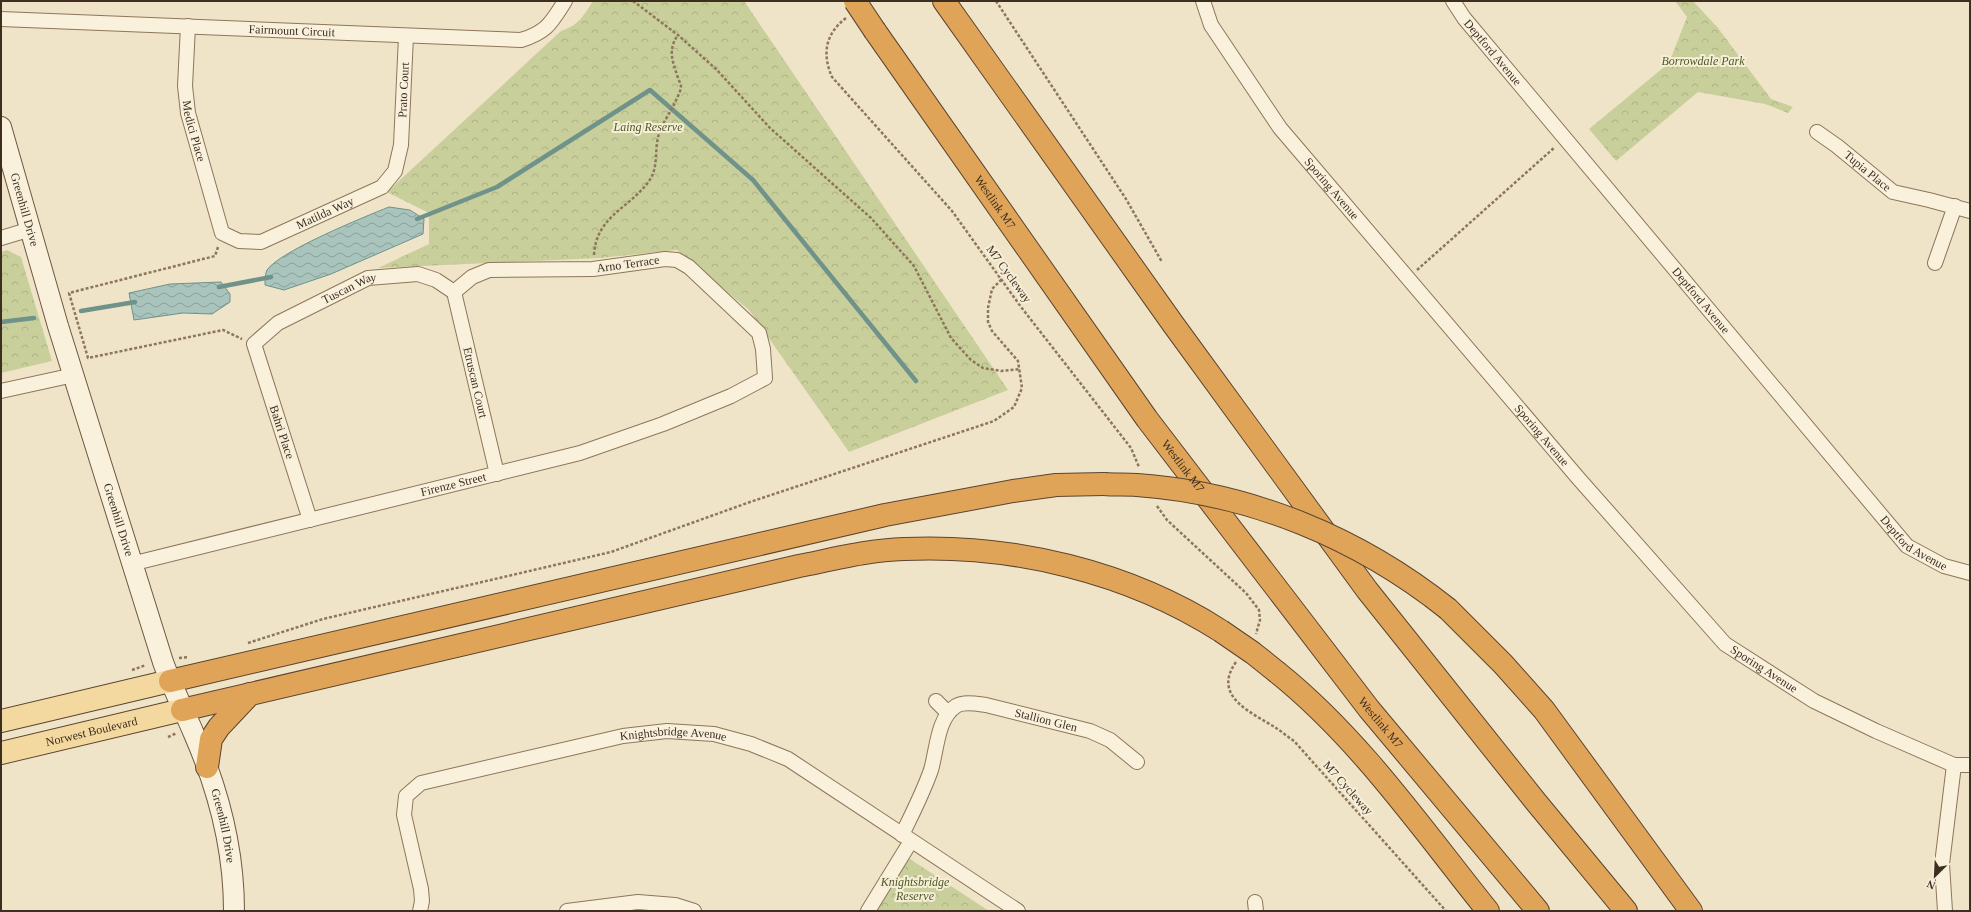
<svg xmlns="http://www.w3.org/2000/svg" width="1971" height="912" viewBox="0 0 1971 912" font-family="'Times New Roman',serif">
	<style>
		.park { fill: url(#park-crowns) }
		.water { fill: url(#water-waves); stroke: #6f938a }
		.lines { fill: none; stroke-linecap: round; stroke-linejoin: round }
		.stream { stroke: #6f938a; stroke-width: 4.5 }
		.street-casing { stroke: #8d765c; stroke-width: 16 }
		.secondary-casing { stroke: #6f573f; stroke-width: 22 }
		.primary-casing { stroke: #5b4430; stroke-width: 24 }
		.highway-casing { stroke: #5b4430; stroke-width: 24 }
		.path { stroke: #8d765c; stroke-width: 2.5; stroke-dasharray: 3 2; stroke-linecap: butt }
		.street { stroke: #faf1dc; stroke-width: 14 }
		.secondary { stroke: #faf1dc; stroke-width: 20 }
		.primary { stroke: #f3d9a0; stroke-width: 22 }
		.highway { stroke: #e0a458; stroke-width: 22 }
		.highway-bridge-casing { stroke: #5b4430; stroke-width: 24; stroke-linecap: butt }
		.highway-bridge { stroke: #e0a458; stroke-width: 22 }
		.labels { text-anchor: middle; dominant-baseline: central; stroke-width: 4; stroke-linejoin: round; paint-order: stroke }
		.street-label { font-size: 12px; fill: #3d2e20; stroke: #f7eed8 }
		.park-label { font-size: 12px; font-style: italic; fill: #4d5a26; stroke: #f7eed8 }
	</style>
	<defs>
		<pattern id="park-crowns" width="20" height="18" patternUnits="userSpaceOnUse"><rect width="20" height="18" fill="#c9cf9b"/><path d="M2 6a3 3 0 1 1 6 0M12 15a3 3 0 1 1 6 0" fill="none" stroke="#aeb285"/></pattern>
		<pattern id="water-waves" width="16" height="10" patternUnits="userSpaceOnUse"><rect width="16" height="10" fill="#a9c4bc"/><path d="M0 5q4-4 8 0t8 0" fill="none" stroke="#8ba098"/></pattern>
	</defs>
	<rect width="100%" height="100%" fill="#f0e4c8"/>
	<g class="park">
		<path d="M 593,1 L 744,1 L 1008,390 L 849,452 L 749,310 L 677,250 L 600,258 L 378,268 L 429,244 L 429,213 L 387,192 L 561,31 C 578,26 584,15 593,1 Z"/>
		<path d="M 1675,1 L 1693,1 L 1718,28 L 1771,99 L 1793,107 L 1788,113 L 1765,104 L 1698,92 L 1616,161 L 1589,129 L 1669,63 L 1687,17 Z"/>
		<path d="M 7,250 L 21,257 L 52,361 L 1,373 L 1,252 Z"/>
		<path d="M 907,857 L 989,911 L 875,911 Z"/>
	</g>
	<g class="water">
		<path d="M 389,207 L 410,210 L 424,219 L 423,234 L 331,274 L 284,290 L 265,285 C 265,280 265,274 267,270 C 280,251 364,217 389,207 Z"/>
		<path d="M 221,282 L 230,294 L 230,302 L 212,314 L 183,313 L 134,320 L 129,293 L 170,284 Z"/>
	</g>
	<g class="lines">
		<g class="stream">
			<path d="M 417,219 L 497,187 L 650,90 L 753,180 L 916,381"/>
			<path d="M 219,287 L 271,277"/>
			<path d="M 81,311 L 135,302"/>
			<path d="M 1,322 L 34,318"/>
		</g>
		<defs>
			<g id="street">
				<path id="s1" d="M 1203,1 L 1211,25 L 1280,128 L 1579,479 L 1725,644 L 1814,701 L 1876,731 L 1954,765 L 1970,765"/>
				<path id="s2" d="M 1453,1 L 1464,18 L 1907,546 L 1944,566 L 1970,573"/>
				<path id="s3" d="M 1,19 L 521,40 C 547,32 551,23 565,1"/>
				<path id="s4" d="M 188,26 L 185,86 L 188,113 L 222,233 L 239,241 L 261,242 L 382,187 L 395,171 L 401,145 L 406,36"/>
				<path id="s5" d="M 1817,132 L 1837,146 L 1893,192 L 1929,200 L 1970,211"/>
				<path d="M 1,238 L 31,229"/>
				<path d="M 1935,263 L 1955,206"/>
				<path id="s6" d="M 454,292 L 497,474"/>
				<path d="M 1,391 L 74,375"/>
				<path id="s7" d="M 310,520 L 254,344 L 278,323 L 368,278 L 418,274 L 436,280 L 454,292"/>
				<path id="s8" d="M 131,564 L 580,453 L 663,424 L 731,396 L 765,378 L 763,349 L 759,333 L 689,267 L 677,260 L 665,259 L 593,269 L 489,270 L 472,277 L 454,292"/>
				<path d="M 936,701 L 948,713"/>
				<path id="s9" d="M 902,835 C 912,814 923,793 931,770 C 937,750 937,718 956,706 C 964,701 978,704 986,705 L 1090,731 L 1110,740 L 1137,762"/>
				<path d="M 1255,902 L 1256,911"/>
				<path id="s10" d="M 420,911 L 422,901 L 421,889 L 404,815 L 406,796 L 421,783 L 623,736 L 667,731 L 714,734 L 751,744 L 788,759 L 1018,911"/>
				<path d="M 567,911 L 638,902 L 675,905 L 694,911"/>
				<path d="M 868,911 L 911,841"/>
				<path d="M 1945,911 L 1942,864 L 1954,765"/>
			</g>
			<g id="secondary">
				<path id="s11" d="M 1,127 L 58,326 L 163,662 C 172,687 184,710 194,734 C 219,791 234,849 234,911"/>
			</g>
			<g id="primary">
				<path d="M 1,721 L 170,681"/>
				<path id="s12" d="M 1,753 L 182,710"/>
			</g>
			<g id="highway">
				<path d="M 944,1 L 1173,324 L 1367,590 L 1536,802 L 1626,911"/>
				<path id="s13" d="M 875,31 L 1147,419 L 1369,709 L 1538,911"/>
				<path d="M 1448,609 L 1503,664 L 1544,710 L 1691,911"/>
				<path d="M 1278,673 C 1360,739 1422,829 1488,911"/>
				<path d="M 170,681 L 885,515 L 1013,491 L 1056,485 L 1104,484"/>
				<path d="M 182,710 L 799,566 C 834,559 869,550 904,549 C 1013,544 1129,572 1221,631"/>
				<path d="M 207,767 L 211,739 L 219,727 L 250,694"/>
			</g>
		</defs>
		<use href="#street" class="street-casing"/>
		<use href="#secondary" class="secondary-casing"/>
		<use href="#primary" class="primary-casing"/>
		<use href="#highway" class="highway-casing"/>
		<g class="path">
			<path d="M 633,1 L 678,35 L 717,70 L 770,128 L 871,218 L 914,266 L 951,338 L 971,360 L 983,368 L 1001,371 L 1020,369"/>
			<path d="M 996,1 L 1126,199 L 1162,262"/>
			<path d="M 846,18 C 825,34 822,54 832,77 L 952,211 L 1021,307 L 1131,448 L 1139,467"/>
			<path d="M 218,247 L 215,256 L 69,293 L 88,358 L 223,330 L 242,339"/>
			<path d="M 594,255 C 596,216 630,208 649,181 C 659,168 654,148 659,134 C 663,121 672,111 677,98 C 678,96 681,90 681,87 C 681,84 679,81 678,78 C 673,62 667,50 678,35"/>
			<path d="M 1417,270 L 1555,147"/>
			<path d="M 1157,506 L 1167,520 L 1246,593 L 1259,610 L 1260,620 L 1256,634"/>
			<path d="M 248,643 L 323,619 L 611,552 L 750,502 L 994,421 L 1014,407 L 1022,388 L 1018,361 L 992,331 L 988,322 L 988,308 L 992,289 L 1002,279"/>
			<path d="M 179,658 L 189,657"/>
			<path d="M 1236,662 C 1211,697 1253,713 1276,728 C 1282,732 1288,737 1294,741 L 1446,911"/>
			<path d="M 132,670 L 146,665"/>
			<path d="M 168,737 L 177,733"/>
		</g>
		<use href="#street" class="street"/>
		<use href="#secondary" class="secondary"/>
		<use href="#primary" class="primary"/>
		<use href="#highway" class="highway"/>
		<defs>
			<g id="highway-bridge">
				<path d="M 855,1 L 875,31"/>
				<path d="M 1104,484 C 1115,485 1126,484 1137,485 C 1251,493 1359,538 1448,609"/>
				<path d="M 1221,631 L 1253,653 L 1278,673"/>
			</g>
		</defs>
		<use href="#highway-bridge" class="highway-bridge-casing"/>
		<use href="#highway-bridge" class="highway-bridge"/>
	</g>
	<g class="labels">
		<g class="street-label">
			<text stroke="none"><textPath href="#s3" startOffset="291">Fairmount Circuit</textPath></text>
			<text stroke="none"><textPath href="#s2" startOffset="65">Deptford Avenue</textPath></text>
			<text stroke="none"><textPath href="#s4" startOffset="488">Prato Court</textPath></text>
			<text stroke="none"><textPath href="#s4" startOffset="106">Medici Place</textPath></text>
			<text stroke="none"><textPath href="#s5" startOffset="64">Tupia Place</textPath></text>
			<text stroke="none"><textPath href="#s1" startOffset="229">Sporing Avenue</textPath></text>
			<text stroke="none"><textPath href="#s13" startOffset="209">Westlink M7</textPath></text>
			<text stroke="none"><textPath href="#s11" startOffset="86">Greenhill Drive</textPath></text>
			<text stroke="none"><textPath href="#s4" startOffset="323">Matilda Way</textPath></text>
			<text transform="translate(628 264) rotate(-8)">Arno Terrace</text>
			<text transform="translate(1009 274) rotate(54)">M7 Cycleway</text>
			<text stroke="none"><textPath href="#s7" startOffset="296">Tuscan Way</textPath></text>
			<text stroke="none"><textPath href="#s2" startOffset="389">Deptford Avenue</textPath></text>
			<text stroke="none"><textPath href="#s6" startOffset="93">Etruscan Court</textPath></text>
			<text transform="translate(282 432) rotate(72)">Bahri Place</text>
			<text stroke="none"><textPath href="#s1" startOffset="553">Sporing Avenue</textPath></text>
			<text stroke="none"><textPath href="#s13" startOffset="533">Westlink M7</textPath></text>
			<text stroke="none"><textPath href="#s8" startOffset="332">Firenze Street</textPath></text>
			<text stroke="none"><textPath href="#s11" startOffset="410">Greenhill Drive</textPath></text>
			<text stroke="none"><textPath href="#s2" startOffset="713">Deptford Avenue</textPath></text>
			<text stroke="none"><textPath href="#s1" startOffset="877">Sporing Avenue</textPath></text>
			<text stroke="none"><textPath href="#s9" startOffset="234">Stallion Glen</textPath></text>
			<text stroke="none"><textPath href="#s13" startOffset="857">Westlink M7</textPath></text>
			<text stroke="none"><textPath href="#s12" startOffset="93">Norwest Boulevard</textPath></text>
			<text stroke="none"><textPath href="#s10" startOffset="395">Knightsbridge Avenue</textPath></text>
			<text transform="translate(1348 788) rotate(48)">M7 Cycleway</text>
			<text stroke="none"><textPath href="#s11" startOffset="734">Greenhill Drive</textPath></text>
		</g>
		<g class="park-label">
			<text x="1703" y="61">Borrowdale Park</text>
			<text x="648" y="127">Laing Reserve</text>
			<text x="915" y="882">Knightsbridge<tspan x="915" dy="14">Reserve</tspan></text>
		</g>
	</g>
	<rect width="1971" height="912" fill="none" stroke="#3d2e20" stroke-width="4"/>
	<g transform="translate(1935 876) rotate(204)" stroke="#f7eed8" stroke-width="3" paint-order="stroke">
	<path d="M0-3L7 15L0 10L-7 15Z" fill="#3d2e20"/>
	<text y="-6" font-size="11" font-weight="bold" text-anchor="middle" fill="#3d2e20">N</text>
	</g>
</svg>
